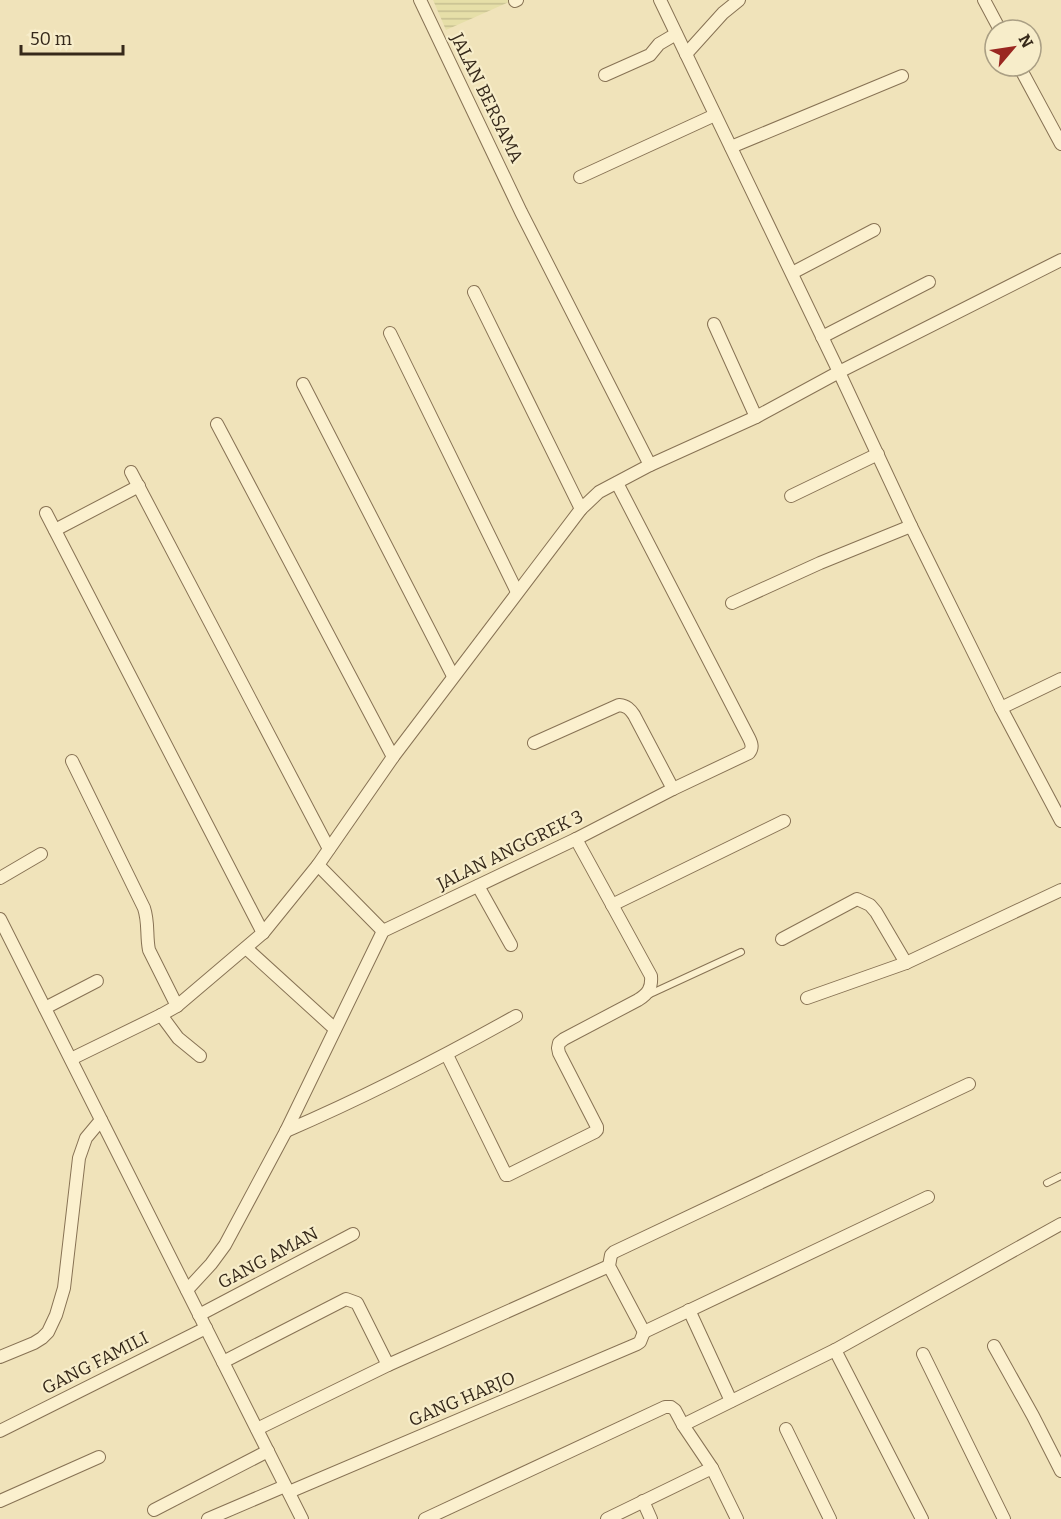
<svg xmlns="http://www.w3.org/2000/svg" width="1061" height="1519" viewBox="0 0 1061 1519" font-family="Bitter,serif">
	<style>
		.farmland { fill: url(#farmland-rules) }
		.lines { fill: none; stroke-linecap: round; stroke-linejoin: round }
		.lane-casing { stroke: #877254; stroke-width: 8 }
		.street-casing { stroke: #877254; stroke-width: 14 }
		.lane { stroke: #fbf0ce; stroke-width: 6 }
		.street { stroke: #fbf0ce; stroke-width: 12 }
		.labels { text-anchor: middle; dominant-baseline: central; stroke-width: 4.5; stroke-linejoin: round; paint-order: stroke }
		.street-label { font-size: 18px; fill: #36291a; stroke: #f7edca }
	</style>
	<defs>
		<pattern id="farmland-rules" width="6" height="5" patternUnits="userSpaceOnUse" patternTransform="scale(1.5)"><rect width="6" height="5" fill="#e6dfa8"/><path d="M0 2.5h6" fill="none" stroke="#c6bf90"/></pattern>
	</defs>
	<rect width="100%" height="100%" fill="#f0e3ba"/>
	<path class="farmland" d="M 433,0 L 508,0 L 509,2 L 446,30 Z"/>
	<g class="lines">
		<defs>
			<g id="lane">
				<path d="M 650,994 L 741,952"/>
				<path d="M 1047,1183 L 1061,1176"/>
			</g>
			<g id="street">
				<path d="M 420,0 L 521,212 L 650,465"/>
				<path d="M 660,0 L 839,372 L 911,526 L 1001,708 L 1061,821"/>
				<path d="M 984,0 L 1000,30"/>
				<path d="M 515,1 L 517,0"/>
				<path d="M 686,54 L 723,13 L 739,0"/>
				<path d="M 1019,66 L 1061,144"/>
				<path d="M 605,75 L 650,55 L 659,44 L 676,34"/>
				<path d="M 731,147 L 902,76"/>
				<path d="M 580,177 L 715,115"/>
				<path d="M 792,273 L 874,230"/>
				<path d="M 474,292 L 581,509"/>
				<path d="M 714,324 L 756,417"/>
				<path d="M 390,333 L 517,592"/>
				<path d="M 822,337 L 929,282"/>
				<path d="M 303,384 L 453,676"/>
				<path d="M 217,424 L 393,757"/>
				<path d="M 131,472 L 329,849"/>
				<path d="M 791,496 L 878,454"/>
				<path d="M 46,513 L 263,933"/>
				<path d="M 55,530 L 139,486"/>
				<path d="M 732,603 L 820,563 L 911,526"/>
				<path d="M 1001,708 L 1061,679"/>
				<path d="M 534,743 L 619,705 C 627,706 630,709 634,715 L 673,789"/>
				<path d="M 72,761 L 144,908 C 149,923 146,935 149,950 L 177,1006"/>
				<path d="M 318,865 L 383,931"/>
				<path d="M 0,878 L 41,854"/>
				<path d="M 478,886 L 511,945"/>
				<path d="M 612,905 L 784,821"/>
				<path d="M 0,919 L 302,1519"/>
				<path d="M 782,939 L 857,899 L 870,905 L 876,912 L 906,963"/>
				<path d="M 246,948 L 335,1029"/>
				<path d="M 807,998 L 906,963 L 1061,890"/>
				<path d="M 45,1008 L 97,981"/>
				<path d="M 161,1015 L 178,1038 L 200,1056"/>
				<path d="M 447,1055 L 506,1175 L 508,1175 L 595,1132 L 597,1130 L 597,1127 L 559,1053 L 558,1048 L 559,1043 L 564,1039 L 638,1000 C 648,994 652,988 651,976 L 576,839"/>
				<path d="M 71,1059 L 161,1015 L 177,1006 L 263,933 L 318,865 L 393,757 L 581,509 L 599,492 L 650,465 L 756,417 L 839,372 L 1061,260"/>
				<path d="M 286,1131 C 365,1097 441,1058 516,1016"/>
				<path d="M 187,1290 L 211,1264 L 225,1245 L 286,1131 L 383,931 L 576,839 L 673,789 L 749,753 C 753,748 752,744 749,738 L 617,483"/>
				<path d="M 689,1310 L 731,1401"/>
				<path d="M 199,1315 L 353,1234"/>
				<path d="M 644,1332 L 609,1266 L 611,1255 L 614,1252 L 969,1084"/>
				<path d="M 644,1332 L 928,1197"/>
				<path d="M 994,1346 L 1033,1416 L 1061,1471"/>
				<path d="M 835,1350 L 922,1519"/>
				<path d="M 923,1354 L 1004,1519"/>
				<path d="M 0,1357 L 34,1343 L 42,1338 L 48,1332 L 56,1315 L 64,1288 L 79,1158 L 86,1138 L 101,1120"/>
				<path d="M 223,1362 L 346,1299 L 357,1303 L 388,1365"/>
				<path d="M 683,1425 L 835,1350 L 1061,1224"/>
				<path d="M 257,1429 L 388,1365 L 609,1266"/>
				<path d="M 786,1429 L 830,1519"/>
				<path d="M 0,1431 L 206,1328"/>
				<path d="M 289,1492 L 637,1344 L 640,1342 L 644,1332"/>
				<path d="M 0,1501 L 99,1457"/>
				<path d="M 643,1501 L 651,1519"/>
				<path d="M 154,1510 L 268,1451"/>
				<path d="M 208,1519 L 285,1486"/>
				<path d="M 425,1519 L 665,1407 L 671,1407 L 675,1410 L 683,1425 L 712,1468 L 737,1519"/>
				<path d="M 607,1519 L 712,1468"/>
			</g>
		</defs>
		<use href="#lane" class="lane-casing"/>
		<use href="#street" class="street-casing"/>
		<use href="#lane" class="lane"/>
		<use href="#street" class="street"/>
	</g>
	<g class="labels">
		<g class="street-label">
			<text transform="translate(487 98) rotate(64)">JALAN BERSAMA</text>
			<text transform="translate(510 850) rotate(-26)">JALAN ANGGREK 3</text>
			<text transform="translate(268 1258) rotate(-28)">GANG AMAN</text>
			<text transform="translate(95 1363) rotate(-27)">GANG FAMILI</text>
			<text transform="translate(462 1399) rotate(-23)">GANG HARJO</text>
		</g>
	</g>
	<g transform="translate(1013 48) rotate(61)"><circle r="28" fill="#f7edca" stroke="#aa9f84" stroke-width="1.5"/>
	<path d="M0-4.5L10 22L0 15L-10 22Z" fill="#9a2721"/>
	<text y="-9" font-size="16" font-weight="bold" text-anchor="middle" fill="#36291a">N</text>
	</g>
	<path d="M21 45v9h102v-9" fill="none" stroke="#36291a" stroke-width="3"/>
	<text x="30" y="45" font-size="18" fill="#36291a" stroke="#f7edca" stroke-width="4.5" paint-order="stroke">50 m</text>
</svg>
